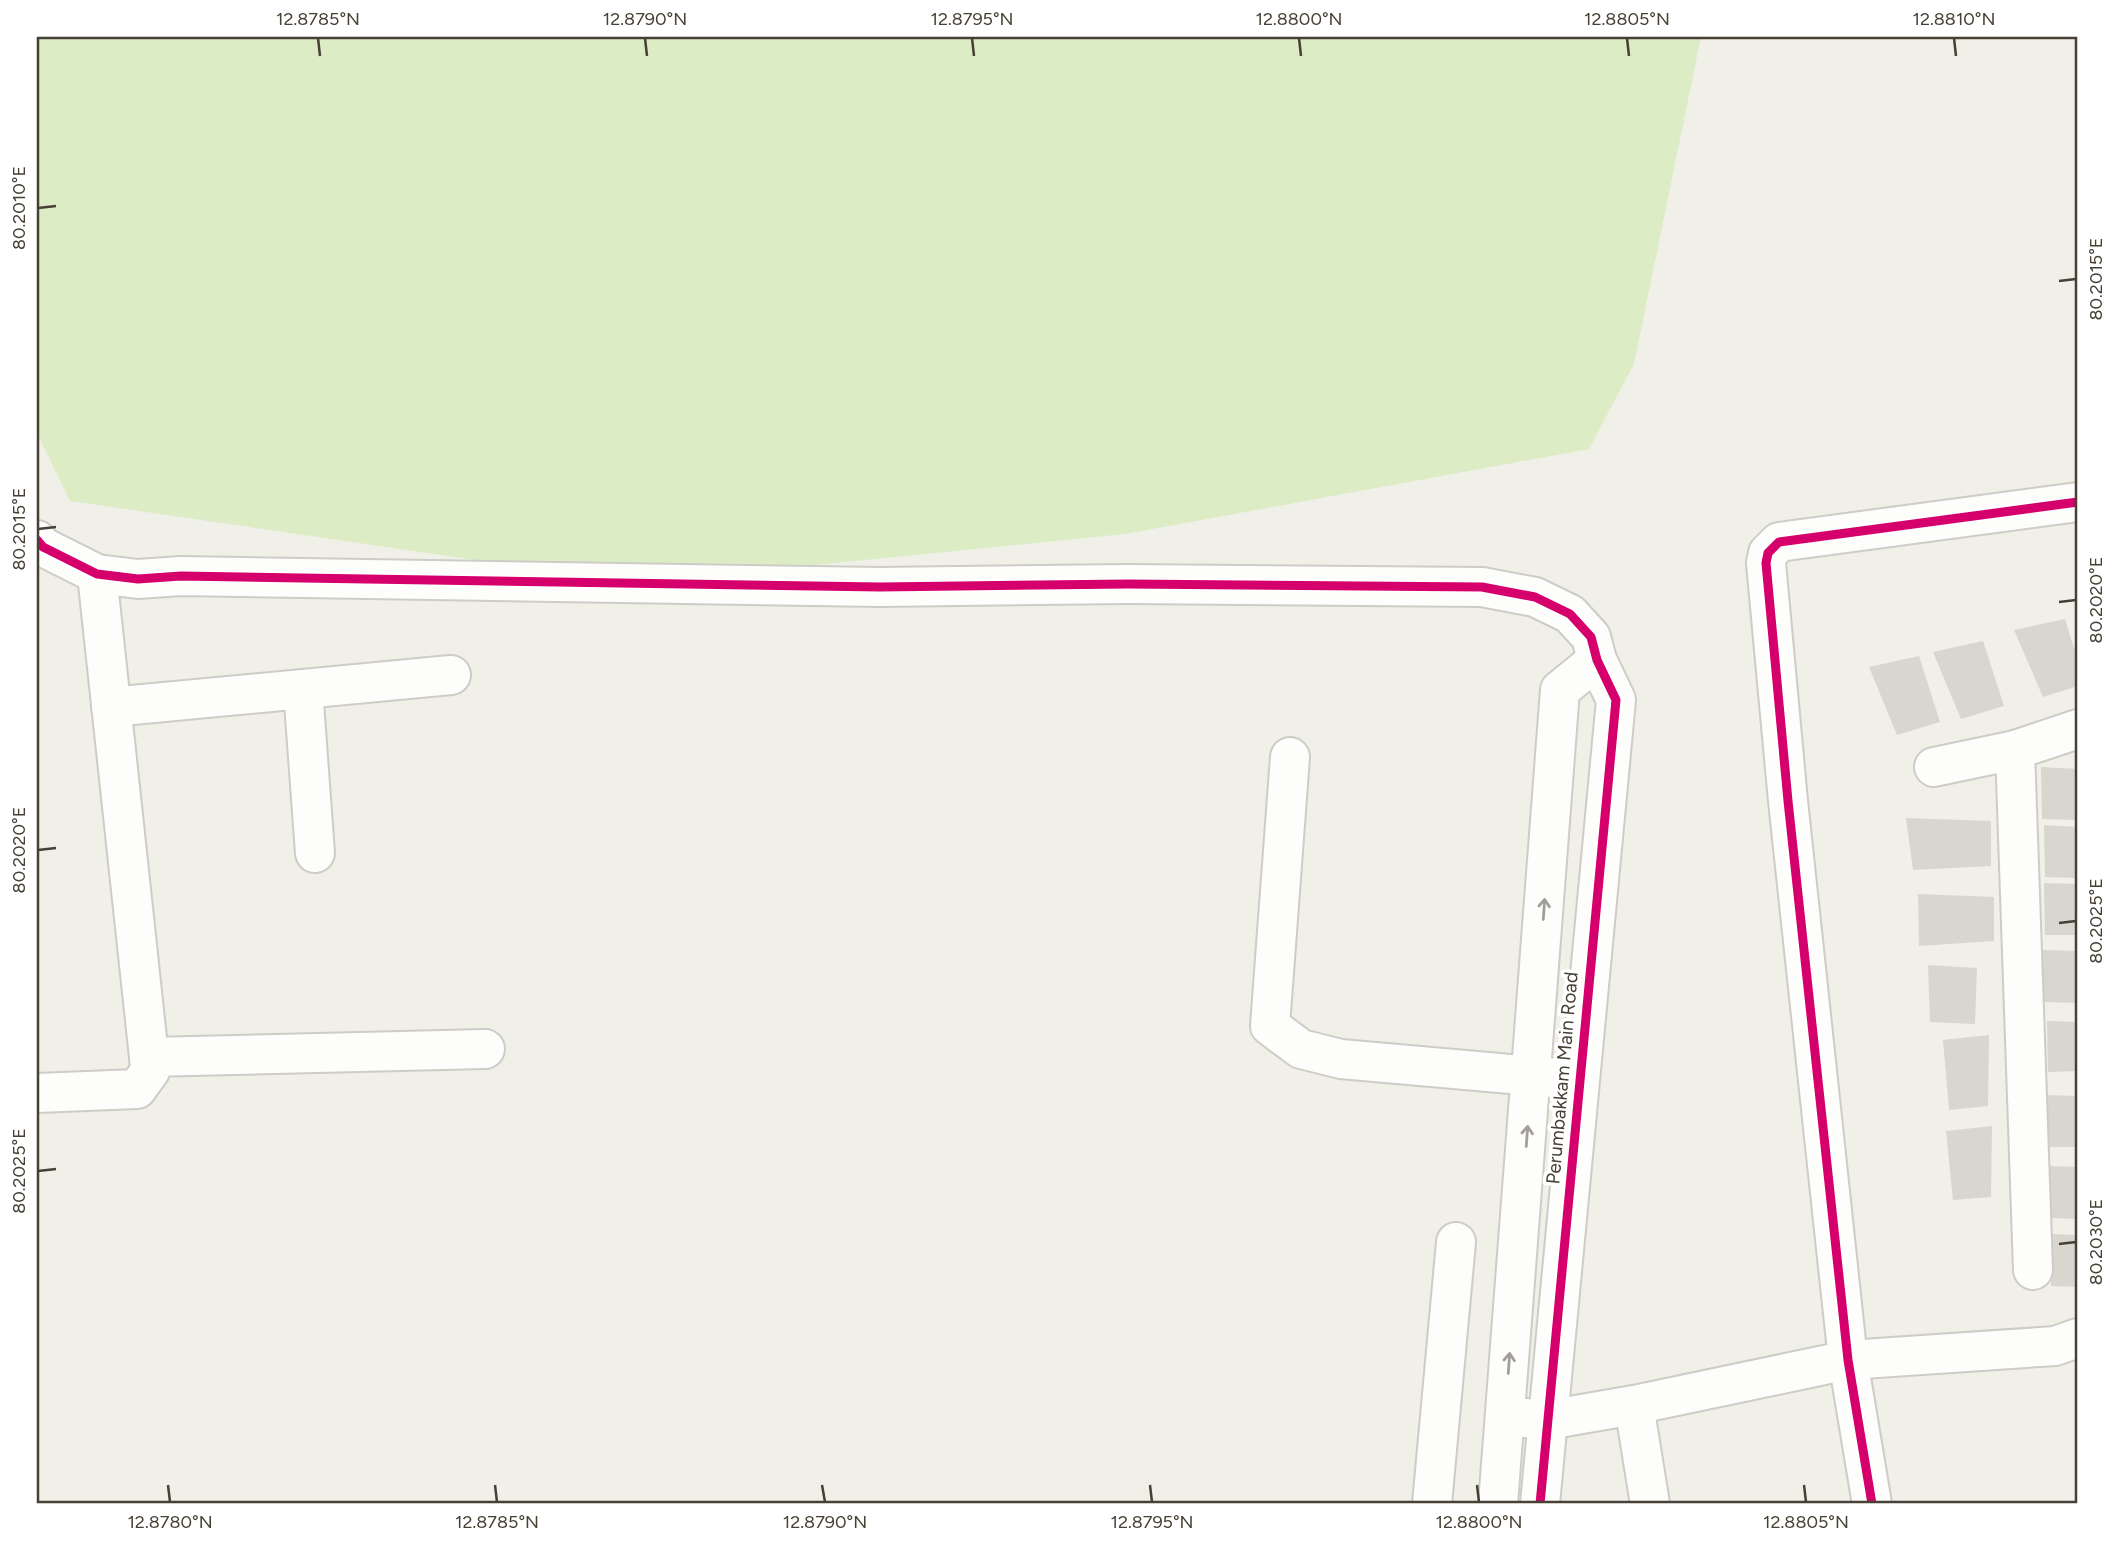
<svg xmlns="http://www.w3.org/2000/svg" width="2115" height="1541" viewBox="0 0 2115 1541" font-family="Figtree,sans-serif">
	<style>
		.green { fill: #dcedc6 }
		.building { fill: #d8d6cf }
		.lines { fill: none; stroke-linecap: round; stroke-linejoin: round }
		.minor-casing { stroke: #ceccc6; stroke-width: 42 }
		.minor { stroke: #fdfdfc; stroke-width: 38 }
		.cycleway-casing { stroke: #fff; stroke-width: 13 }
		.cycleway { stroke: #d6006c; stroke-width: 9 }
		.oneway { stroke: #a29e98 }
		.ticks { fill: none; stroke: #474034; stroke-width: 2.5 }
		.labels { text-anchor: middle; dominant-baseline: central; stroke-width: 7; stroke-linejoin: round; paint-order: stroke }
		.street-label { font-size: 19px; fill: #474034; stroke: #fff }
		.neatline { fill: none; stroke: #474034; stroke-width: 2.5 }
		.ticks-label { font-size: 18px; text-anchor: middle; fill: #474034 }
	</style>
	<rect width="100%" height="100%" fill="#f0efe8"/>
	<path class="green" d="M 37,37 L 1701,37 L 1634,364 L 1589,449 L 1125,534 L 634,583 L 70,501 L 37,433 Z"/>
	<g class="building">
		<path d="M 2065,619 L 2078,661 L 2078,686 L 2043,697 L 2014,630 Z"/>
		<path d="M 1983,641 L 2004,706 L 1961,719 L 1933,652 Z"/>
		<path d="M 1919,656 L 1940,722 L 1897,735 L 1869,667 Z"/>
		<path d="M 2041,767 L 2078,769 L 2078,820 L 2042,819 Z"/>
		<path d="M 1906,818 L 1991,821 L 1991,866 L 1913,870 Z"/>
		<path d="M 2044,825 L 2078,827 L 2078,878 L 2045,877 Z"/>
		<path d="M 2044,883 L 2078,884 L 2078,935 L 2045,935 Z"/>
		<path d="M 1918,894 L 1994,897 L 1994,941 L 1919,946 Z"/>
		<path d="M 2042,950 L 2078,951 L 2078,1003 L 2043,1002 Z"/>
		<path d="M 1928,965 L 1977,968 L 1975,1024 L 1930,1022 Z"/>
		<path d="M 2047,1021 L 2078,1022 L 2078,1071 L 2048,1072 Z"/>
		<path d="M 1989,1035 L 1988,1106 L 1949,1110 L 1943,1040 Z"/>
		<path d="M 2045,1095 L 2078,1096 L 2078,1147 L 2047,1147 Z"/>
		<path d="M 1992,1126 L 1991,1197 L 1953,1200 L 1946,1131 Z"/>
		<path d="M 2049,1166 L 2078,1167 L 2078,1219 L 2050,1218 Z"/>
		<path d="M 2050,1234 L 2078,1235 L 2078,1287 L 2051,1286 Z"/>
	</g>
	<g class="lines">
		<defs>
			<g id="minor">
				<path d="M 37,540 L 43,547 L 97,574 L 138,579 L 181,576 L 880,587 L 1128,584 L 1482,587 L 1535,597 L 1570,614 L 1591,637 L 1597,660 L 1616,700 L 1540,1504"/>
				<path d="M 97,574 L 149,1057"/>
				<path d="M 303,689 L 315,853"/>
				<path d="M 111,707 L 451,675"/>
				<path d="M 2015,750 L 2033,1270"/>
				<path d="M 1290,757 L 1270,1026 L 1301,1049 L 1341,1059 L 1556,1078"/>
				<path d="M 1934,767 L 2015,750 L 2078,729"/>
				<path d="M 37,1093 L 137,1089 L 150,1071 L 149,1057 L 485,1049"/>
				<path d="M 1634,1405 L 1650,1504"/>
				<path d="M 1525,1418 L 1547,1420 L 1634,1405 L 1848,1360 L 2055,1346 L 2078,1338"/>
				<path d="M 1432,1504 L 1456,1242"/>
				<path d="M 1498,1504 L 1560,690 L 1597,660"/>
				<path d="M 1872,1504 L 1848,1360 L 1788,801 L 1766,563 L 1768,553 L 1779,542 L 2078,502"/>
			</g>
		</defs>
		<use href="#minor" class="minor-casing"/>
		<use href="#minor" class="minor"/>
		<defs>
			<g id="cycleway">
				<path d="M 37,540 L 43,547 L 97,574 L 138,579 L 181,576 L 880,587 L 1128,584 L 1482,587 L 1535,597 L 1570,614 L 1591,637 L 1597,660 L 1616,700 L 1540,1504"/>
				<path d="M 1872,1504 L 1848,1360 L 1788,801 L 1766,563 L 1768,553 L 1779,542 L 2078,502"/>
			</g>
		</defs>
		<use href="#cycleway" class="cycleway-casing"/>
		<use href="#cycleway" class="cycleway"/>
	</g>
	<defs><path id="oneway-shaft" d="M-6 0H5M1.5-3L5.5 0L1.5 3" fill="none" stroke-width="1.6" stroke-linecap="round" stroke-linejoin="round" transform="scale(1.75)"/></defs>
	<g class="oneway">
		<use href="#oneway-shaft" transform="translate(1544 909) rotate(-86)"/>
		<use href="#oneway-shaft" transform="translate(1527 1136) rotate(-86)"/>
		<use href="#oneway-shaft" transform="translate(1509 1363) rotate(-86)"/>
	</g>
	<path class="ticks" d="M 318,38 L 320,56M 645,38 L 647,56M 972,38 L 974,56M 1299,38 L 1301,56M 1627,38 L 1629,56M 1954,38 L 1956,56M 38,208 L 56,206M 2059,281 L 2076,279M 38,529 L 56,527M 2059,602 L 2076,600M 38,850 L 56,848M 2059,923 L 2076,921M 38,1171 L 56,1169M 2059,1244 L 2076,1242M 168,1485 L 170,1502M 495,1485 L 497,1502M 822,1485 L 825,1502M 1150,1485 L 1152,1502M 1477,1485 L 1479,1502M 1804,1485 L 1806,1502"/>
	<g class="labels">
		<g class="street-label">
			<text transform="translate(1562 1078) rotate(-85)">Perumbakkam Main Road</text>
		</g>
	</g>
	<rect width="2115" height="1541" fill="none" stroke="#ffffff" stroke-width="77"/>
	<rect x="38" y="38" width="2038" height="1464" class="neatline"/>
	<g class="ticks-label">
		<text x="318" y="25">12.8785°N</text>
		<text x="645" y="25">12.8790°N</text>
		<text x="972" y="25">12.8795°N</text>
		<text x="1299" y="25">12.8800°N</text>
		<text x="1627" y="25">12.8805°N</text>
		<text x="1954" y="25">12.8810°N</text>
		<text transform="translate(19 208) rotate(-90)" y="6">80.2010°E</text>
		<text transform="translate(2096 279) rotate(-90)" y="6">80.2015°E</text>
		<text transform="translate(19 529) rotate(-90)" y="6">80.2015°E</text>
		<text transform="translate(2096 600) rotate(-90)" y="6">80.2020°E</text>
		<text transform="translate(19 850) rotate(-90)" y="6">80.2020°E</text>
		<text transform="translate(2096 921) rotate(-90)" y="6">80.2025°E</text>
		<text transform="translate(19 1171) rotate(-90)" y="6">80.2025°E</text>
		<text transform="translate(2096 1242) rotate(-90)" y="6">80.2030°E</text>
		<text x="170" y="1528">12.8780°N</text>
		<text x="497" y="1528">12.8785°N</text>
		<text x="825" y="1528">12.8790°N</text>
		<text x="1152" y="1528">12.8795°N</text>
		<text x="1479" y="1528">12.8800°N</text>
		<text x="1806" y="1528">12.8805°N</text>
	</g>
</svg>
